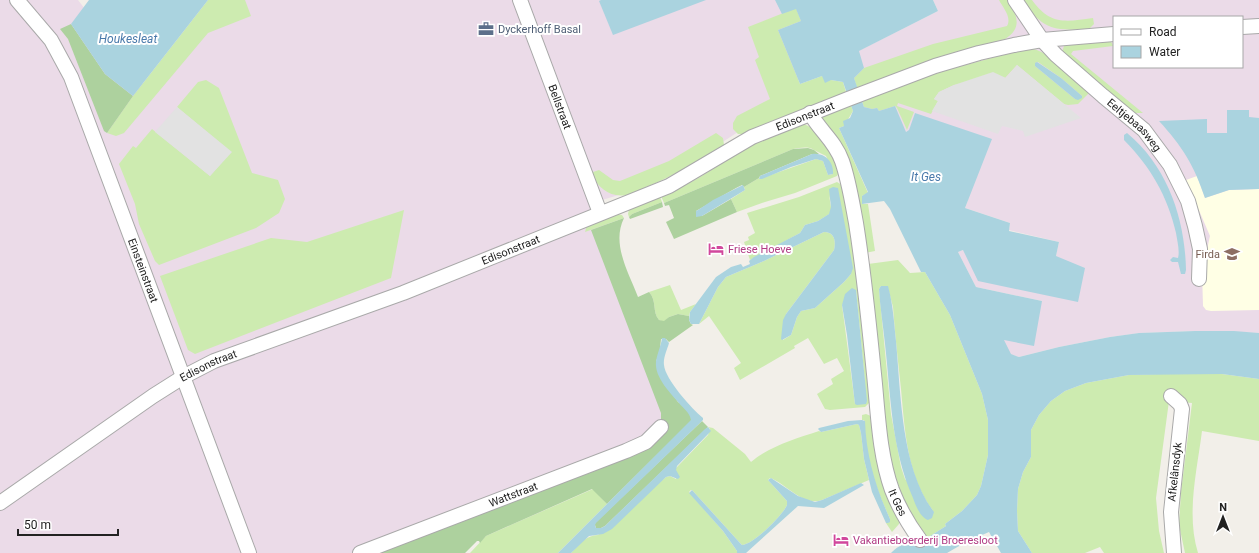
<svg xmlns="http://www.w3.org/2000/svg" width="1259" height="553" viewBox="0 0 1259 553" font-family="Roboto,sans-serif">
	<style>
		.industrial { fill: #ebdbe8; fill-rule: evenodd }
		.education { fill: #ffffe5 }
		.grass { fill: #cdebb0; fill-rule: evenodd }
		.forest { fill: #add19e }
		.parking { fill: #e2e2e2 }
		.water { fill: #aad3df }
		.lines { fill: none; stroke-linecap: round; stroke-linejoin: round }
		.street-casing { stroke: #a9a9a9; stroke-width: 16 }
		.street { stroke: #fff; stroke-width: 14 }
		.labels { text-anchor: middle; dominant-baseline: central; stroke-width: 4; stroke-linejoin: round; paint-order: stroke }
		.service-label { font-size: 11px; fill: #4e5e75; stroke: #fff; text-anchor: start }
		.street-label { font-size: 11px; fill: #222; stroke: #fff }
		.hotel-label { font-size: 11px; fill: #b23c85; stroke: #fff; text-anchor: start }
		.education-label { font-size: 11px; fill: #785e54; stroke: #fff; text-anchor: end }
		.water-label { font-size: 12px; font-style: italic; fill: #4a7aab; stroke: #fff }
	</style>
	<rect width="100%" height="100%" fill="#f2efe9"/>
	<g class="industrial">
		<path d="M 0,0 L 78,0 L 145,87 L 218,0 L 799,0 L 818,63 L 741,130 L 718,145 L 619,195 L 602,200 L 640,339 L 683,440 L 536,514 L 427,553 L 0,553 Z"/>
		<path d="M 933,0 L 1259,0 L 1259,333 L 1195,331 L 1140,333 L 1110,337 L 1059,347 L 1019,357 L 1010,354 L 1003,340 L 1042,301 L 976,287 L 958,252 L 963,250 L 1056,256 L 1059,242 L 1009,230 L 1010,223 L 965,208 L 968,200 L 916,113 L 909,131 L 906,132 L 864,107 L 854,78 L 858,51 L 938,11 ZM 1114,17 L 1242,17 L 1242,67 L 1114,67 Z"/>
	</g>
	<path class="education" d="M 1197,176 L 1205,198 L 1229,190 L 1259,189 L 1259,310 L 1211,311 L 1206,310 L 1203,306 L 1202,272 L 1210,236 L 1186,180 Z"/>
	<g class="grass">
		<path d="M 208,0 L 245,0 L 251,16 L 208,33 L 124,133 L 116,136 L 107,133 L 133,96 Z"/>
		<path d="M 999,0 L 1008,0 C 1017,15 1023,28 1005,39 L 930,60 L 857,88 L 854,78 L 864,68 L 933,44 L 1007,26 C 1012,17 1003,8 999,0 Z"/>
		<path d="M 1022,0 L 1032,0 C 1050,25 1065,22 1093,18 L 1094,24 L 1089,29 C 1054,31 1043,30 1022,0 Z"/>
		<path d="M 796,8 L 801,21 L 778,30 L 800,84 L 822,76 L 831,80 L 843,82 L 846,92 L 767,123 L 744,134 L 738,134 L 733,129 L 733,123 L 737,116 L 770,99 L 755,60 L 759,57 L 748,27 Z"/>
		<path d="M 1109,41 L 1112,43 L 1113,46 L 1073,51 L 1071,54 L 1143,113 L 1130,113 L 1062,52 L 1064,46 L 1067,44 Z"/>
		<path d="M 1028,48 C 1050,50 1072,76 1088,90 L 1088,94 L 1078,104 L 1068,105 L 1064,104 L 1017,65 L 1005,78 L 954,85 L 939,92 L 934,99 L 938,101 L 931,114 L 898,103 L 897,106 L 914,112 L 907,130 L 897,108 L 895,106 L 879,111 L 877,108 L 872,109 L 864,107 L 862,101 L 940,72 ZM 1038,62 L 1061,78 L 1082,96 L 1075,99 L 1035,66 L 1035,63 Z"/>
		<path d="M 206,80 L 219,88 L 252,173 L 278,180 L 285,199 L 279,213 L 256,228 L 159,265 L 155,261 L 139,224 L 135,204 L 119,164 L 133,146 L 136,148 L 152,129 L 210,176 L 231,152 L 177,107 L 198,82 Z"/>
		<path d="M 851,105 L 853,111 L 844,126 L 839,128 L 868,193 L 862,196 L 862,204 L 868,204 L 875,251 L 865,253 L 823,123 L 823,116 Z"/>
		<path d="M 804,124 C 824,132 832,154 839,172 L 837,176 L 795,193 L 765,202 L 737,212 L 731,199 L 745,190 L 744,187 L 759,178 L 759,179 L 816,159 L 823,161 L 828,175 L 833,174 L 826,156 C 822,154 818,152 814,150 C 808,146 800,148 793,149 L 664,203 L 661,196 C 677,189 691,183 705,174 C 736,155 768,132 804,124 Z"/>
		<path d="M 716,133 L 723,138 L 724,145 C 698,161 674,176 646,187 C 640,190 633,194 626,195 C 611,198 598,188 592,175 L 593,172 L 599,170 L 613,180 L 620,181 L 669,161 Z"/>
		<path d="M 837,182 L 842,185 L 853,239 L 871,401 L 865,407 L 830,410 L 825,409 L 817,394 L 833,384 L 831,379 L 844,371 L 837,358 L 824,364 L 808,338 L 794,346 L 795,348 L 740,380 L 734,368 L 741,363 L 709,316 L 699,324 L 718,287 L 726,277 L 764,261 L 824,232 C 835,232 836,242 834,250 L 786,314 L 783,340 L 791,335 L 797,317 L 801,311 L 815,308 L 844,282 L 851,274 L 829,195 L 831,207 L 831,213 L 818,221 L 805,225 L 800,233 L 750,260 L 744,242 L 749,240 L 748,237 L 755,233 L 747,213 L 799,197 ZM 856,290 L 864,372 L 866,404 L 855,404 L 842,305 Z"/>
		<path d="M 660,197 L 662,202 L 632,214 L 629,217 L 628,214 L 629,209 Z"/>
		<path d="M 404,210 L 391,278 L 195,354 L 188,350 L 160,276 L 271,238 L 307,242 Z"/>
		<path d="M 617,214 L 622,215 L 624,218 L 585,232 L 587,225 Z"/>
		<path d="M 898,260 L 910,273 L 925,272 L 950,315 L 982,394 L 988,420 L 988,455 L 981,486 L 977,495 L 962,511 L 945,524 L 946,526 L 927,538 L 923,532 L 920,534 L 898,489 L 885,436 L 868,264 ZM 881,286 L 886,286 L 888,288 L 893,307 C 895,334 898,362 901,389 C 905,432 907,477 934,512 L 905,479 L 901,467 L 891,414 L 879,289 Z"/>
		<path d="M 670,285 L 681,310 L 696,304 L 690,312 L 689,316 L 678,314 L 669,317 L 664,322 L 659,320 C 652,312 657,300 649,292 Z"/>
		<path d="M 1157,374 L 1222,374 L 1259,379 L 1259,441 L 1202,431 C 1197,471 1186,514 1198,553 L 1185,553 L 1179,525 L 1181,492 L 1192,403 L 1169,401 L 1156,498 L 1159,531 L 1164,553 L 1104,553 L 1100,547 L 1085,553 L 1032,553 L 1018,531 L 1017,511 L 1018,489 L 1023,472 L 1031,457 L 1031,430 L 1039,415 L 1051,401 L 1065,391 L 1086,383 L 1129,375 Z"/>
		<path d="M 866,414 L 871,416 L 899,520 L 899,524 L 892,532 L 886,523 L 888,523 L 890,519 C 878,492 862,453 865,423 L 864,420 L 862,420 L 862,415 Z"/>
		<path d="M 857,424 L 859,425 L 861,433 L 864,459 L 869,480 L 822,500 C 803,507 787,484 770,478 L 768,480 L 787,501 L 787,505 C 783,515 753,545 742,545 L 740,543 L 692,490 L 691,490 L 689,492 L 723,531 L 737,551 L 737,553 L 571,553 C 579,545 586,535 598,535 L 666,477 L 670,476 L 676,479 L 676,468 L 708,435 L 710,429 L 708,427 L 713,428 L 745,454 L 751,462 C 770,446 795,439 819,431 L 821,432 Z"/>
		<path d="M 593,489 L 607,504 L 558,553 L 470,553 L 486,536 Z"/>
	</g>
	<g class="forest">
		<path d="M 71,24 L 105,74 L 133,96 L 107,133 L 104,131 L 68,39 L 60,29 Z"/>
		<path d="M 808,148 L 814,150 L 819,154 L 812,154 L 760,176 L 759,178 L 744,187 L 742,185 L 736,188 L 696,211 L 702,216 L 731,199 L 737,212 L 674,239 L 666,222 L 674,218 L 669,205 L 665,206 L 664,203 L 793,149 Z"/>
		<path d="M 662,202 L 663,207 L 630,219 L 629,217 L 632,214 Z"/>
		<path d="M 624,218 C 611,244 629,273 638,297 L 649,292 C 657,300 652,312 659,320 L 664,321 L 669,317 L 678,314 L 689,316 L 689,320 L 691,324 L 693,325 L 669,342 L 666,339 L 661,339 L 660,349 L 656,362 L 659,375 L 678,402 L 696,414 L 690,422 L 607,504 L 592,489 L 486,536 L 480,543 L 479,541 L 477,541 L 465,553 L 379,553 L 665,428 L 661,420 L 661,413 L 591,230 Z"/>
		<path d="M 702,421 L 708,427 L 605,526 L 601,528 L 596,528 L 595,525 L 595,523 Z"/>
	</g>
	<g class="parking">
		<path d="M 1017,65 L 1081,118 L 1025,137 L 1023,131 L 1002,126 L 998,134 L 932,111 L 938,101 L 934,99 L 939,92 L 954,85 L 993,72 L 1006,78 Z"/>
		<path d="M 177,107 L 232,152 L 210,176 L 155,132 Z"/>
	</g>
	<g class="water">
		<path d="M 89,0 L 208,0 L 133,96 L 105,74 L 71,24 Z"/>
		<path d="M 601,0 L 706,0 L 613,35 L 599,1 Z"/>
		<path d="M 775,0 L 933,0 L 938,11 L 859,51 L 864,68 L 854,78 L 864,107 L 872,109 L 877,108 L 879,111 L 895,106 L 906,132 L 909,130 L 915,113 L 992,139 L 965,208 L 1010,223 L 1009,231 L 1059,242 L 1056,256 L 1085,268 L 1078,302 L 978,281 L 963,250 L 958,252 L 976,287 L 1042,301 L 1034,346 L 1004,340 L 1011,354 L 1019,357 L 1059,347 L 1110,337 L 1139,333 L 1195,331 L 1234,331 L 1259,333 L 1259,379 L 1222,374 L 1129,375 L 1086,383 L 1065,391 L 1051,401 L 1039,415 L 1031,430 L 1031,457 L 1023,472 L 1018,489 L 1017,511 L 1018,531 L 1032,553 L 1001,553 L 989,532 L 966,542 L 947,553 L 891,553 C 898,545 909,540 919,547 L 927,538 L 946,526 L 945,524 L 962,511 L 977,495 L 981,486 L 988,455 L 988,420 L 982,394 L 950,315 L 925,272 L 921,272 L 890,209 L 884,201 L 862,204 L 862,196 L 868,192 L 839,128 L 844,126 L 843,121 L 850,118 L 853,111 L 843,82 L 831,80 L 825,83 L 822,76 L 800,84 L 778,30 L 801,21 L 796,9 L 782,14 Z"/>
		<path d="M 1037,62 L 1061,78 L 1082,96 L 1082,98 L 1078,100 L 1075,99 L 1035,66 L 1035,63 Z"/>
		<path d="M 1227,110 L 1249,110 L 1249,117 L 1259,118 L 1259,189 L 1229,190 L 1205,198 C 1194,165 1182,146 1159,121 L 1207,119 L 1207,133 L 1227,133 Z"/>
		<path d="M 1127,133 C 1168,167 1185,219 1186,270 L 1185,274 L 1181,274 L 1178,262 L 1172,262 L 1170,260 L 1173,257 L 1178,258 C 1180,251 1177,240 1176,233 C 1168,197 1150,166 1124,140 L 1124,135 Z"/>
		<path d="M 812,154 C 825,152 834,162 833,174 L 828,175 L 823,161 L 816,159 L 791,167 L 762,179 L 759,179 L 760,176 Z"/>
		<path d="M 743,185 L 745,190 L 702,216 L 696,217 L 696,211 L 698,210 L 713,200 Z"/>
		<path d="M 833,187 L 838,188 L 853,268 L 851,274 L 844,282 L 815,308 L 801,311 L 797,317 L 791,335 L 782,340 L 781,339 L 783,320 L 786,314 L 834,250 C 836,242 835,232 824,232 L 764,261 L 726,277 L 718,287 L 699,324 L 691,324 L 689,320 L 690,312 L 716,277 L 731,267 L 741,264 L 743,267 L 750,264 L 749,261 L 754,257 L 800,233 L 805,225 L 818,221 L 829,214 L 831,207 L 829,189 Z"/>
		<path d="M 881,286 L 888,286 C 893,304 894,322 896,341 C 901,395 901,468 934,512 L 932,518 L 928,520 C 920,517 916,506 913,498 C 891,448 891,397 885,344 C 883,325 880,307 879,289 Z"/>
		<path d="M 852,288 L 856,290 L 867,401 L 866,404 L 857,405 L 855,404 L 854,396 L 847,335 L 842,305 L 845,294 Z"/>
		<path d="M 662,338 L 665,338 L 669,343 C 667,350 663,358 664,365 C 665,379 692,409 703,418 L 703,420 L 596,523 L 595,525 L 596,528 L 601,528 L 605,526 L 705,429 L 708,427 L 711,431 L 677,466 L 676,470 L 680,477 L 678,479 L 670,476 L 666,477 L 612,529 L 603,534 L 589,536 L 571,553 L 558,553 L 691,420 C 690,413 683,408 679,403 C 670,393 657,379 656,366 C 655,358 661,347 662,338 Z"/>
		<path d="M 862,420 L 865,421 C 866,456 876,488 890,519 L 890,522 L 888,523 L 886,523 L 872,492 L 864,459 L 861,433 L 859,425 L 857,424 L 821,432 L 818,429 L 819,428 L 848,421 Z"/>
		<path d="M 771,478 L 798,496 L 815,502 L 822,500 L 861,483 L 864,485 L 824,508 L 798,506 L 746,553 L 737,553 L 737,551 L 723,531 L 689,493 L 692,490 L 740,543 L 742,545 C 753,545 783,515 787,505 L 787,501 L 768,480 Z"/>
	</g>
	<g class="lines">
		<defs>
			<g id="street">
				<path id="s1" d="M 17,0 L 51,40 L 71,77 L 249,553"/>
				<path id="s2" d="M 520,0 L 600,213"/>
				<path id="s3" d="M 1015,0 L 1042,40 L 1056,55 L 1103,96 L 1144,130 L 1170,165 L 1188,201 L 1195,226 L 1200,249 L 1199,279"/>
				<path d="M 1242,27 L 1259,26"/>
				<path id="s4" d="M 810,113 C 820,131 835,141 842,161 C 849,181 852,202 856,223 C 864,273 869,323 874,374 C 878,412 879,454 892,490 C 899,508 909,525 920,540"/>
				<path d="M 1171,396 L 1180,404 L 1182,409 L 1171,512 L 1174,553"/>
				<path id="s5" d="M 0,503 L 153,396 L 183,377 L 214,361 L 403,293 L 669,186 L 752,137 L 848,99 L 935,66 L 979,53 L 1014,45 L 1042,40 L 1114,34"/>
				<path id="s6" d="M 360,553 L 626,451 L 646,442 L 661,427"/>
			</g>
		</defs>
		<use href="#street" class="street-casing"/>
		<use href="#street" class="street"/>
	</g>
	<defs>
		<symbol id="office-bare" viewBox="-9 -9 18 18"><path d="M-6-3h4V-5.5h4V-3h4V5H-6ZM-1-4.5V-3h2v-1.5ZM-6 0V1H6V0Z" fill="#5c6f8a" stroke="#fff" stroke-width="2.5" paint-order="stroke"/></symbol>
		<symbol id="hotel-bare" viewBox="-9 -9 18 18"><path d="M-6-4.5h1.5V1H6V5H4.5V3h-9V5H-6ZM-4 0a1.8 1.8 0 1 1 3.6 0ZM.5 0V-2.5h3Q6-2.5 6 0Z" fill="#d1479c" stroke="#fff" stroke-width="2.5" paint-order="stroke"/></symbol>
		<symbol id="university-bare" viewBox="-9 -9 18 18"><path d="M0-5L7-2L0 1L-7-2ZM-4 1L0 2.5L4 1V4Q0 6-4 4Z" fill="#8d6e63" stroke="#fff" stroke-width="2.5" paint-order="stroke"/></symbol>
	</defs>
	<g fill-rule="evenodd">
		<use href="#office-bare" x="475" y="18" width="22" height="22"/>
		<use href="#hotel-bare" x="705" y="238" width="22" height="22"/>
		<use href="#university-bare" x="1221" y="243" width="22" height="22"/>
		<use href="#hotel-bare" x="830" y="529" width="22" height="22"/>
	</g>
	<g class="labels">
		<g class="service-label">
			<text x="498" y="29">Dyckerhoff Basal</text>
		</g>
		<g class="street-label">
			<text stroke="none"><textPath href="#s2" startOffset="114">Bellstraat</textPath></text>
			<text stroke="none"><textPath href="#s5" startOffset="898">Edisonstraat</textPath></text>
			<text stroke="none"><textPath href="#s3" startOffset="174">Eeltjebaasweg</textPath></text>
			<text stroke="none"><textPath href="#s5" startOffset="574">Edisonstraat</textPath></text>
			<text stroke="none"><textPath href="#s1" startOffset="301">Einsteinstraat</textPath></text>
			<text stroke="none"><textPath href="#s5" startOffset="250">Edisonstraat</textPath></text>
			<text transform="translate(1175 472) rotate(-84)">Afkelânsdyk</text>
			<text stroke="none"><textPath href="#s6" startOffset="164">Wattstraat</textPath></text>
			<text stroke="none"><textPath href="#s4" startOffset="405">It Ges</textPath></text>
		</g>
		<g class="hotel-label">
			<text x="728" y="249">Friese Hoeve</text>
			<text x="853" y="540">Vakantieboerderij Broeresloot</text>
		</g>
		<g class="education-label">
			<text x="1220" y="254">Firda</text>
		</g>
		<g class="water-label">
			<text x="128" y="39">Houkesleat</text>
			<text x="926" y="177">It Ges</text>
		</g>
	</g>
	<rect x="1113" y="16" width="130" height="52" fill="#ffffff" stroke="#a7a7a7"/>
	<rect x="1121" y="29" width="20" height="6" fill="#ffffff" stroke="#a7a7a7"/>
	<text x="1149" y="36" font-size="12" fill="#222222">Road</text>
	<rect x="1121" y="46" width="20" height="12" fill="#aad3df" stroke="#a7a7a7"/>
	<text x="1149" y="56" font-size="12" fill="#222222">Water</text>
	<g transform="translate(1223 517)" stroke="#ffffff" stroke-width="3" paint-order="stroke">
	<path d="M0-3L7 15L0 10L-7 15Z" fill="#222222"/>
	<text y="-6" font-size="11" font-weight="bold" text-anchor="middle" fill="#222222">N</text>
	</g>
	<path d="M18 529v6h100v-6" fill="none" stroke="#222222" stroke-width="2"/>
	<text x="24" y="529" font-size="12" fill="#222222" stroke="#ffffff" stroke-width="3" paint-order="stroke">50 m</text>
</svg>
